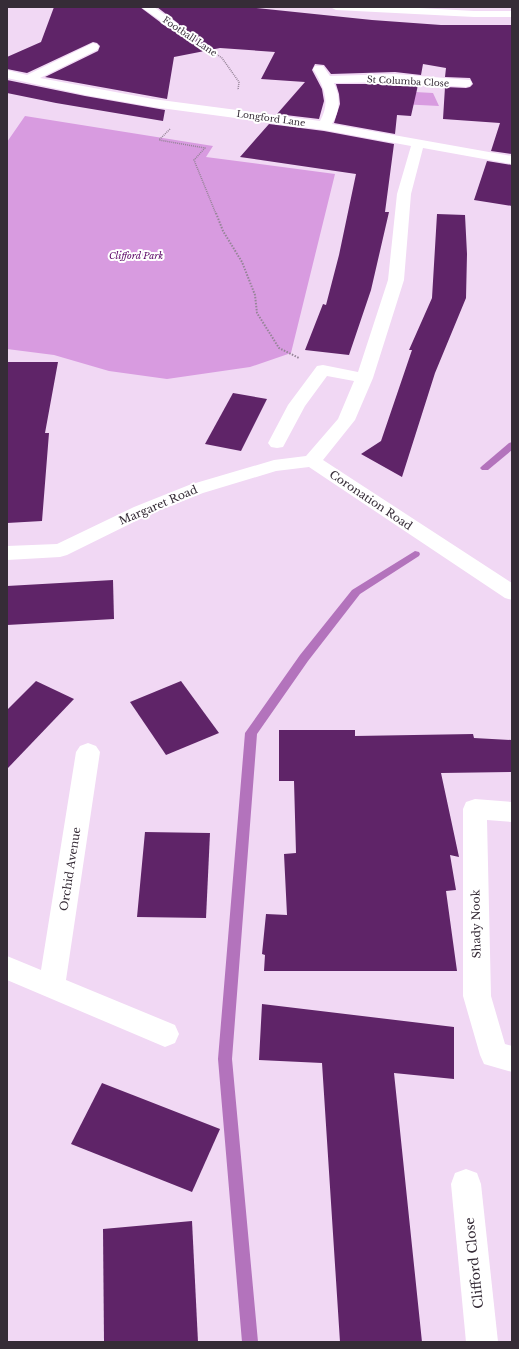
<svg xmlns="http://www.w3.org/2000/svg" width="519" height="1349" viewBox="0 0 519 1349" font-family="'Libre Baskerville',serif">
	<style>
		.green { fill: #d89be0 }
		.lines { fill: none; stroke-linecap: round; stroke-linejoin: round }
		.stream { fill: #b373bc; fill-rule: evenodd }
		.building { fill: #5f2468 }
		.path-far1 { stroke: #958497; stroke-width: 1.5; stroke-dasharray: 1 1; stroke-linecap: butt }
		.path { stroke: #958497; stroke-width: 2; stroke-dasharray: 1.5 1.5; stroke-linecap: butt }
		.street { fill: #fff; fill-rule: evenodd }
		.labels { text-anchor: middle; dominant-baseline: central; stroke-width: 4; stroke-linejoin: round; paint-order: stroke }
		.far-street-label { font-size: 9px; fill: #362c37; stroke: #fff }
		.far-park-label { font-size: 9px; font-style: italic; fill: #590364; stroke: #fff }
		.street-label { font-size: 11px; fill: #362c37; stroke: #fff }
		.near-street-label { font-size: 13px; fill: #362c37; stroke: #fff }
	</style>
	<rect width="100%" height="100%" fill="#f1d8f4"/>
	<g class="green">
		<path d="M 397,91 L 433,93 L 439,106 L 400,104 Z"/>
		<path d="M 25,116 L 213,146 L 206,157 L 335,174 L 291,353 L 250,367 L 167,379 L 109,371 L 54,355 L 7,349 L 7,142 Z"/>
	</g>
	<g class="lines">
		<g class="stream">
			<path d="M 512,442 L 512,450 L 488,470 L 482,470 L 480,468 L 482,466 L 509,443 Z"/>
			<path d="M 415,551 L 419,552 L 420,554 L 419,556 L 360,594 L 308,661 L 257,734 L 232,1059 L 258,1342 L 242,1342 L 218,1059 L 245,733 L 300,655 L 352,590 Z"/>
		</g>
	</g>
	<g class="building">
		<path d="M 54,7 L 140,7 L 168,28 L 176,28 L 179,24 L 157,7 L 248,7 L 372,20 L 441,25 L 512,25 L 512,154 L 491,151 L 500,123 L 443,119 L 445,87 L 466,88 L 470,87 L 473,84 L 470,78 L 445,77 L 446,68 L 423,64 L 421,75 L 395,72 L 331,74 L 324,65 L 315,64 L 312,70 L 322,89 L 324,101 L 319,119 L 277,114 L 305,82 L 261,79 L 275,52 L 220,48 L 174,57 L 167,99 L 45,77 L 98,51 L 100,46 L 97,43 L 93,42 L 27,73 L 7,69 L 7,57 L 41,42 Z"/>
		<path d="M 7,80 L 85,96 L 165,110 L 163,121 L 56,103 L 7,93 Z"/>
		<path d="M 336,84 L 395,84 L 418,85 L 411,116 L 397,115 L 395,134 L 334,123 L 340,104 L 339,94 Z"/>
		<path d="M 269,124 L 324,131 L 394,144 L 385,212 L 389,212 L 371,290 L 349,355 L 305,350 L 323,304 L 326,305 L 339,255 L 356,174 L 240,157 Z"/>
		<path d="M 487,161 L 512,165 L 512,206 L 474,200 Z"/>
		<path d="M 437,214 L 465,215 L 467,254 L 466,298 L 435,373 L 402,477 L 361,454 L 381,441 L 412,350 L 409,350 L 432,298 Z"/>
		<path d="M 7,362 L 58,362 L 45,433 L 49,433 L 42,521 L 7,523 Z"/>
		<path d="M 233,393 L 267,399 L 241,451 L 205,444 Z"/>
		<path d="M 113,580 L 114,619 L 7,625 L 7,586 Z"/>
		<path d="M 36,681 L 74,699 L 7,769 L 7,710 Z"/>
		<path d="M 181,681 L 219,733 L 166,755 L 130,702 Z"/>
		<path d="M 279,730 L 355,730 L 355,736 L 473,734 L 474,738 L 512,740 L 512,772 L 441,773 L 459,857 L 450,855 L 456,890 L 446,891 L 457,971 L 264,971 L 265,955 L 262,954 L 266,914 L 287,915 L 284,854 L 296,853 L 294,781 L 279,781 Z"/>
		<path d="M 145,832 L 210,833 L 206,918 L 137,917 Z"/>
		<path d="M 262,1004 L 454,1027 L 454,1079 L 394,1073 L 422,1342 L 340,1342 L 322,1063 L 259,1060 Z"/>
		<path d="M 102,1083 L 220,1129 L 192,1192 L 71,1144 Z"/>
		<path d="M 192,1221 L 198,1342 L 104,1342 L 103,1229 Z"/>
	</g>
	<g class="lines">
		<g class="path-far1">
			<path d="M 192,37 L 222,58 L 239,82 L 238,90"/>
			<path d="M 170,129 L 159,140 L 205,148 L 194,160 L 216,214"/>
		</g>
		<path class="path" d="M 216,213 L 223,231 L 242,262 L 255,295 L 257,313 L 279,348 L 299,358"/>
		<g class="street">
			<path d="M 141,7 L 154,7 L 178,24 L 176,26 L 168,26 Z"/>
			<path d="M 330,7 L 402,7 L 474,11 L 512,11 L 512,17 L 474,17 L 336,10 Z"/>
			<path d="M 93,43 L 97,44 L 99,47 L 97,50 L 40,78 L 153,99 L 320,121 C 331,102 324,87 313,69 L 315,66 L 323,66 L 330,76 L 395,74 L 470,80 L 472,83 L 470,86 L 466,87 L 395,82 L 334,83 C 341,98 340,110 332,124 L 512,156 L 512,164 L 423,148 L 411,194 L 404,280 L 373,378 L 355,420 L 323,460 L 512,583 L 512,600 L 505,598 L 309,467 L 276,471 L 203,493 L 148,515 L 67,555 L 60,557 L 7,560 L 7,546 L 57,544 L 134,507 L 189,485 L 274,460 L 306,456 L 338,419 L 354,381 L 327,376 L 305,406 L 283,447 L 277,448 L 271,447 L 268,443 L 288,405 L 317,366 L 323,365 L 358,372 L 388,280 L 397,194 L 411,146 L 324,130 L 153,107 L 85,95 L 7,78 L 7,70 L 27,75 Z"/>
			<path d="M 88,743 L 96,746 L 100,752 L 66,980 L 175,1025 L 179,1034 L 175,1043 L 165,1047 L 7,980 L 7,956 L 41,970 L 76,752 L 80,746 Z"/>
			<path d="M 475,799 L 512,802 L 512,822 L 487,820 L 491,996 L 505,1044 L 512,1046 L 512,1072 L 484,1064 L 480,1055 L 463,996 L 463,809 L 466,802 Z"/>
			<path d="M 466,1169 L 477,1173 L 481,1184 L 498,1342 L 466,1342 L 451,1184 L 455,1173 Z"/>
		</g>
	</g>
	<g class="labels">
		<g class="far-street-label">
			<text transform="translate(190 36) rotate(34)">Football Lane</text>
			<text transform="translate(408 81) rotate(3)">St Columba Close</text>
			<text transform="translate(271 118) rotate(8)">Longford Lane</text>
		</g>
		<g class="far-park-label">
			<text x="136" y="255">Clifford Park</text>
		</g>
		<g class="street-label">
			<text transform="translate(371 500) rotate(34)">Coronation Road</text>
			<text transform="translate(158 505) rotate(-23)">Margaret Road</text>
			<text transform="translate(70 869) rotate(-81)">Orchid Avenue</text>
			<text transform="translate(476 924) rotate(-91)">Shady Nook</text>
		</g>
		<g class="near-street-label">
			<text transform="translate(474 1263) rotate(-96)">Clifford Close</text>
		</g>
	</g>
	<rect width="519" height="1349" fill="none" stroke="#362c37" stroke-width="16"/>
</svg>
